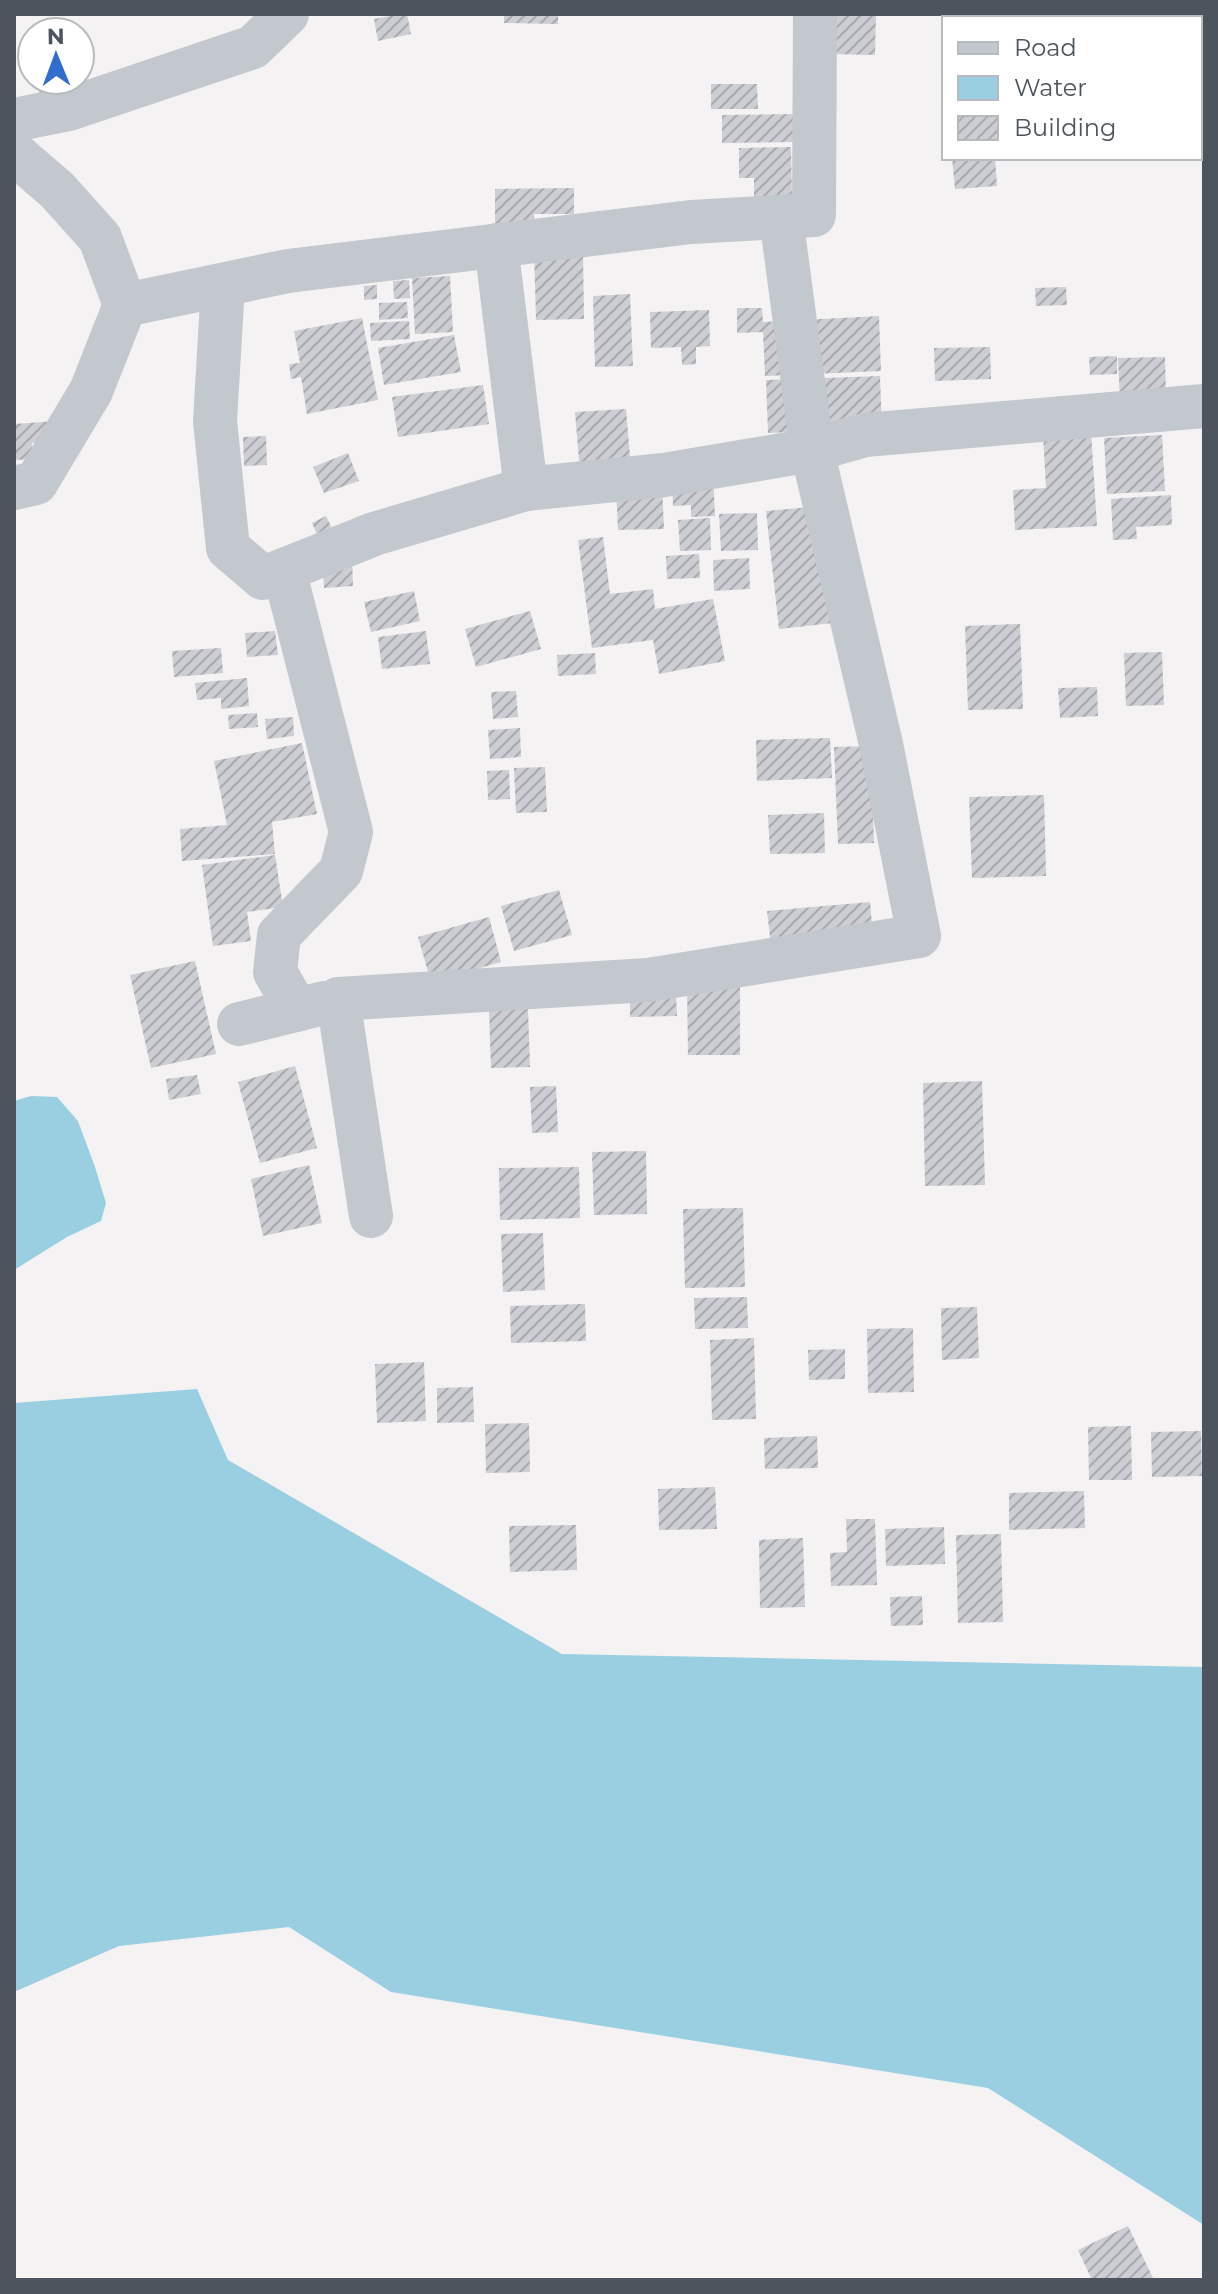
<svg xmlns="http://www.w3.org/2000/svg" width="1218" height="2294" viewBox="0 0 1218 2294" font-family="Montserrat,sans-serif">
	<style>
		.water { fill: #9acfe2 }
		.building { fill: url(#building-hatch) }
		.lines { fill: none; stroke-linecap: round; stroke-linejoin: round }
		.minor { stroke: #c2c8ce; stroke-width: 44 }
	</style>
	<defs>
		<pattern id="building-hatch" width="6" height="6" patternUnits="userSpaceOnUse" patternTransform="scale(2)"><rect width="6" height="6" fill="#cdced4"/><path d="M-1 1l2-2M0 6l6-6M5 7l2-2" fill="none" stroke="#a9aaaf"/></pattern>
	</defs>
	<rect width="100%" height="100%" fill="#f4f2f2"/>
	<g class="water">
		<path d="M 31,1096 L 57,1097 L 78,1121 L 95,1167 L 106,1203 L 101,1221 L 67,1237 L 14,1270 L 14,1101 Z"/>
		<path d="M 197,1389 L 228,1460 L 562,1654 L 1204,1667 L 1204,2225 L 988,2088 L 391,1992 L 289,1927 L 119,1946 L 14,1992 L 14,1403 Z"/>
	</g>
	<g class="building">
		<path d="M 401,14 L 407,14 L 411,34 L 378,41 L 374,19 Z"/>
		<path d="M 504,14 L 558,14 L 558,24 L 504,23 Z"/>
		<path d="M 828,14 L 876,14 L 875,55 L 827,54 Z"/>
		<path d="M 37,80 L 78,80 L 80,87 L 40,95 Z"/>
		<path d="M 711,84 L 757,84 L 758,109 L 711,109 Z"/>
		<path d="M 793,114 L 793,142 L 722,143 L 722,115 Z"/>
		<path d="M 791,147 L 792,199 L 754,200 L 754,178 L 739,178 L 739,148 Z"/>
		<path d="M 952,158 L 995,158 L 997,186 L 955,189 Z"/>
		<path d="M 574,188 L 574,214 L 534,214 L 535,232 L 495,233 L 495,189 Z"/>
		<path d="M 583,250 L 584,319 L 536,320 L 534,251 Z"/>
		<path d="M 450,276 L 453,332 L 415,334 L 412,278 Z"/>
		<path d="M 409,280 L 410,298 L 394,299 L 393,281 Z"/>
		<path d="M 377,285 L 377,299 L 364,300 L 364,286 Z"/>
		<path d="M 1066,287 L 1067,305 L 1036,306 L 1035,288 Z"/>
		<path d="M 630,294 L 633,366 L 595,367 L 593,296 Z"/>
		<path d="M 407,302 L 408,318 L 379,320 L 379,303 Z"/>
		<path d="M 737,308 L 762,308 L 763,322 L 879,316 L 881,371 L 765,376 L 763,332 L 737,333 Z"/>
		<path d="M 709,310 L 710,346 L 696,347 L 696,364 L 682,365 L 681,347 L 651,348 L 650,312 Z"/>
		<path d="M 362,318 L 378,400 L 307,414 L 301,377 L 291,379 L 289,364 L 300,363 L 294,331 Z"/>
		<path d="M 409,321 L 410,339 L 371,341 L 370,323 Z"/>
		<path d="M 454,335 L 461,372 L 384,385 L 378,348 Z"/>
		<path d="M 990,347 L 991,379 L 935,381 L 934,348 Z"/>
		<path d="M 1117,356 L 1117,374 L 1090,375 L 1089,357 Z"/>
		<path d="M 1165,357 L 1166,399 L 1120,400 L 1118,358 Z"/>
		<path d="M 880,376 L 882,428 L 768,433 L 766,380 Z"/>
		<path d="M 483,385 L 489,424 L 398,437 L 392,397 Z"/>
		<path d="M 626,409 L 631,469 L 580,472 L 575,412 Z"/>
		<path d="M 56,421 L 58,440 L 32,443 L 33,459 L 14,460 L 14,424 Z"/>
		<path d="M 1091,431 L 1097,526 L 1015,530 L 1013,490 L 1046,488 L 1043,434 Z"/>
		<path d="M 1162,435 L 1165,491 L 1107,494 L 1104,438 Z"/>
		<path d="M 266,436 L 267,465 L 244,466 L 243,437 Z"/>
		<path d="M 348,453 L 359,481 L 324,493 L 313,467 Z"/>
		<path d="M 713,475 L 715,516 L 691,517 L 691,505 L 673,506 L 672,477 Z"/>
		<path d="M 662,484 L 664,529 L 618,530 L 616,486 Z"/>
		<path d="M 1171,495 L 1172,525 L 1136,527 L 1137,539 L 1113,540 L 1111,499 Z"/>
		<path d="M 821,506 L 833,623 L 779,629 L 766,511 Z"/>
		<path d="M 757,513 L 758,550 L 721,551 L 719,514 Z"/>
		<path d="M 326,516 L 338,541 L 323,548 L 312,523 Z"/>
		<path d="M 710,518 L 711,550 L 680,551 L 678,520 Z"/>
		<path d="M 603,537 L 610,594 L 653,589 L 655,609 L 713,599 L 725,661 L 659,674 L 653,640 L 592,648 L 578,540 Z"/>
		<path d="M 699,554 L 700,578 L 667,579 L 666,556 Z"/>
		<path d="M 352,557 L 353,586 L 324,588 L 322,560 Z"/>
		<path d="M 749,558 L 750,589 L 714,591 L 713,560 Z"/>
		<path d="M 414,591 L 420,621 L 371,632 L 364,602 Z"/>
		<path d="M 530,611 L 541,649 L 476,667 L 465,629 Z"/>
		<path d="M 1020,624 L 1023,709 L 968,710 L 965,626 Z"/>
		<path d="M 275,631 L 278,655 L 247,657 L 245,633 Z"/>
		<path d="M 426,631 L 430,664 L 382,669 L 378,637 Z"/>
		<path d="M 221,648 L 223,673 L 174,677 L 172,651 Z"/>
		<path d="M 1162,652 L 1164,705 L 1126,706 L 1124,653 Z"/>
		<path d="M 595,653 L 596,674 L 558,676 L 557,655 Z"/>
		<path d="M 247,678 L 249,706 L 221,709 L 221,698 L 197,700 L 195,683 Z"/>
		<path d="M 1097,687 L 1098,716 L 1060,718 L 1058,688 Z"/>
		<path d="M 516,691 L 518,717 L 493,719 L 491,692 Z"/>
		<path d="M 257,713 L 258,727 L 229,729 L 228,715 Z"/>
		<path d="M 293,717 L 294,736 L 267,739 L 265,719 Z"/>
		<path d="M 520,728 L 521,757 L 490,759 L 488,730 Z"/>
		<path d="M 830,738 L 832,778 L 757,781 L 756,740 Z"/>
		<path d="M 302,743 L 317,814 L 272,822 L 275,854 L 182,861 L 180,829 L 227,825 L 214,761 Z"/>
		<path d="M 871,746 L 874,843 L 838,844 L 834,747 Z"/>
		<path d="M 545,767 L 547,812 L 516,813 L 514,768 Z"/>
		<path d="M 509,770 L 510,799 L 488,800 L 487,771 Z"/>
		<path d="M 1044,795 L 1046,876 L 972,878 L 969,797 Z"/>
		<path d="M 824,813 L 825,853 L 770,854 L 768,815 Z"/>
		<path d="M 275,855 L 283,907 L 247,912 L 251,941 L 213,946 L 202,865 Z"/>
		<path d="M 559,890 L 572,935 L 514,951 L 501,906 Z"/>
		<path d="M 870,902 L 873,936 L 771,945 L 767,911 Z"/>
		<path d="M 489,917 L 501,962 L 431,982 L 418,937 Z"/>
		<path d="M 195,961 L 216,1054 L 151,1068 L 130,975 Z"/>
		<path d="M 687,985 L 740,985 L 740,1055 L 688,1055 Z"/>
		<path d="M 676,994 L 677,1016 L 630,1017 L 630,996 Z"/>
		<path d="M 528,1009 L 530,1067 L 491,1068 L 489,1010 Z"/>
		<path d="M 295,1066 L 317,1148 L 260,1163 L 238,1082 Z"/>
		<path d="M 197,1075 L 201,1094 L 169,1100 L 166,1079 Z"/>
		<path d="M 982,1081 L 985,1185 L 925,1186 L 923,1083 Z"/>
		<path d="M 556,1086 L 558,1132 L 532,1133 L 530,1087 Z"/>
		<path d="M 646,1151 L 647,1214 L 594,1215 L 592,1152 Z"/>
		<path d="M 309,1165 L 322,1223 L 263,1236 L 251,1179 Z"/>
		<path d="M 579,1167 L 580,1218 L 500,1220 L 499,1168 Z"/>
		<path d="M 743,1208 L 745,1287 L 685,1288 L 683,1209 Z"/>
		<path d="M 543,1233 L 545,1290 L 503,1292 L 501,1234 Z"/>
		<path d="M 747,1297 L 748,1328 L 695,1329 L 694,1298 Z"/>
		<path d="M 585,1304 L 586,1341 L 511,1343 L 510,1306 Z"/>
		<path d="M 977,1307 L 979,1358 L 942,1360 L 941,1308 Z"/>
		<path d="M 913,1328 L 914,1392 L 868,1393 L 867,1329 Z"/>
		<path d="M 754,1338 L 756,1419 L 712,1420 L 710,1340 Z"/>
		<path d="M 845,1349 L 845,1379 L 809,1380 L 808,1350 Z"/>
		<path d="M 424,1362 L 426,1421 L 377,1423 L 375,1364 Z"/>
		<path d="M 473,1387 L 474,1422 L 437,1423 L 437,1388 Z"/>
		<path d="M 529,1423 L 530,1472 L 486,1473 L 485,1424 Z"/>
		<path d="M 1131,1426 L 1132,1480 L 1089,1480 L 1088,1427 Z"/>
		<path d="M 1201,1431 L 1202,1476 L 1152,1477 L 1151,1432 Z"/>
		<path d="M 817,1436 L 818,1468 L 765,1469 L 764,1438 Z"/>
		<path d="M 715,1487 L 717,1529 L 659,1530 L 658,1489 Z"/>
		<path d="M 1084,1491 L 1085,1528 L 1009,1530 L 1009,1493 Z"/>
		<path d="M 846,1519 L 875,1519 L 877,1585 L 831,1586 L 830,1553 L 847,1552 Z"/>
		<path d="M 576,1525 L 577,1570 L 510,1572 L 509,1526 Z"/>
		<path d="M 944,1527 L 945,1564 L 886,1566 L 885,1529 Z"/>
		<path d="M 1001,1534 L 1003,1622 L 958,1623 L 956,1535 Z"/>
		<path d="M 803,1538 L 805,1607 L 760,1608 L 759,1540 Z"/>
		<path d="M 922,1596 L 923,1625 L 891,1626 L 890,1597 Z"/>
		<path d="M 1128,2226 L 1154,2280 L 1092,2280 L 1078,2250 Z"/>
	</g>
	<g class="lines">
		<g class="minor">
			<path d="M 14,120 L 69,109 L 253,47 L 287,14"/>
			<path d="M 14,153 L 57,190 L 100,238 L 125,305"/>
			<path d="M 496,245 L 526,489"/>
			<path d="M 223,285 L 215,421 L 228,548 L 263,578 L 284,570"/>
			<path d="M 14,488 L 36,483 L 91,391 L 125,305 L 288,271 L 691,222 L 814,215 L 815,14"/>
			<path d="M 297,1010 L 275,972 L 279,935 L 341,871 L 351,832 L 284,570 L 374,534 L 526,489 L 664,475 L 812,450 L 781,217"/>
			<path d="M 239,1024 L 324,1003"/>
			<path d="M 371,1216 L 338,999 L 648,980 L 919,936 L 881,744 L 812,450 L 865,435 L 1204,406"/>
		</g>
	</g>
	<rect width="1218" height="2294" fill="none" stroke="#4c545d" stroke-width="32"/>
	<rect x="942" y="16" width="260" height="144" fill="#ffffff" stroke="#b7bbbe" stroke-width="2"/>
	<rect x="958" y="42" width="40" height="12" fill="#c2c8ce" stroke="#b7bbbe" stroke-width="2"/>
	<text x="1014" y="56" font-size="24" fill="#4c545d">Road</text>
	<rect x="958" y="76" width="40" height="24" fill="#9acfe2" stroke="#b7bbbe" stroke-width="2"/>
	<text x="1014" y="96" font-size="24" fill="#4c545d">Water</text>
	<rect x="958" y="116" width="40" height="24" fill="url(#building-hatch)" stroke="#b7bbbe" stroke-width="2"/>
	<text x="1014" y="136" font-size="24" fill="#4c545d">Building</text>
	<g transform="translate(56 56) rotate(359)"><circle r="38" fill="#ffffff" stroke="#b7bbbe" stroke-width="2"/>
	<path d="M0-6L14 30L0 20L-14 30Z" fill="#316ccf"/>
	<text y="-12" font-size="22" font-weight="bold" text-anchor="middle" fill="#4c545d">N</text>
	</g>
</svg>
